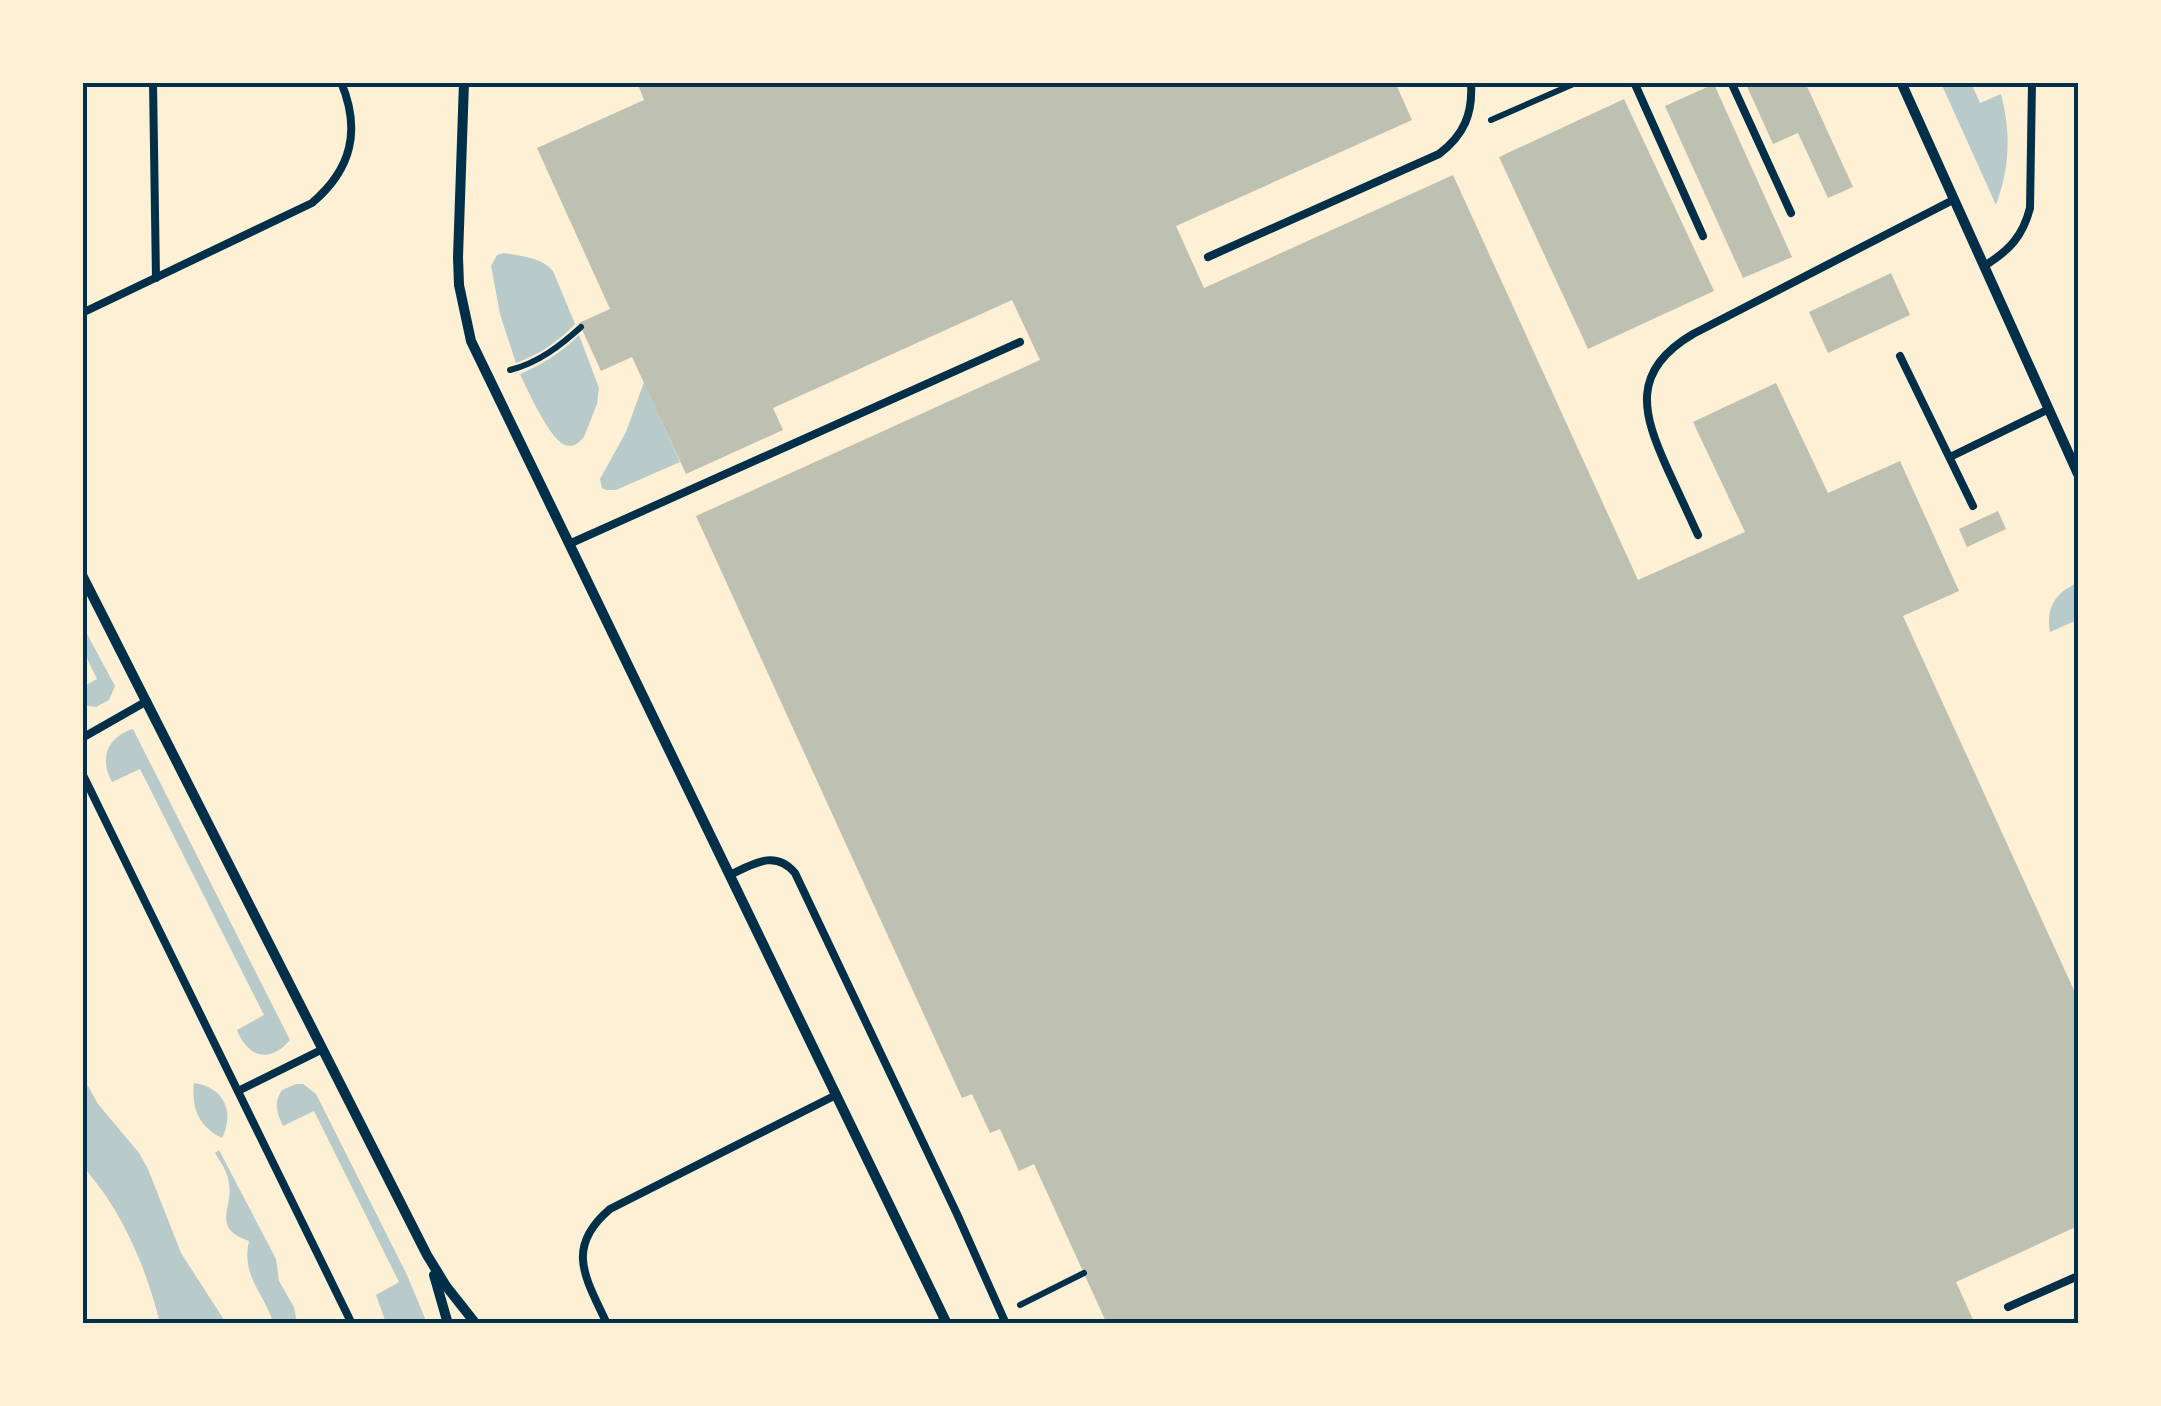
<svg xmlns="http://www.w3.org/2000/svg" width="2161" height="1406" viewBox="0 0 2161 1406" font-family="Signika,sans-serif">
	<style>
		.green { fill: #b9caca }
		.building { fill: #bec0b2 }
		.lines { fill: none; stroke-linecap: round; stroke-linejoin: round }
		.path { stroke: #003049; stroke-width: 6 }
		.service { stroke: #003049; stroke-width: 8 }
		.minor { stroke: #003049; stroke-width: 10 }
		.neatline { fill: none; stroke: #003049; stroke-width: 4 }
	</style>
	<rect width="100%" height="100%" fill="#fdf0d5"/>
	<g class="green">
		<path d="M 1941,83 L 1971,83 L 1980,103 L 2001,94 C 2011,133 2010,167 1996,205 Z"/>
		<path d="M 504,253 C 521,256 541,257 553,271 L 575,324 C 557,343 540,354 516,363 L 500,314 L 491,266 L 497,255 Z"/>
		<path d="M 579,335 L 599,388 L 597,404 L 584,437 C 579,443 572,449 563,444 C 549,437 527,389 520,374 C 543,364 561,353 579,335 Z"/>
		<path d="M 644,382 L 680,462 L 616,490 L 606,490 L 602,488 L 600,479 L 626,432 Z"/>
		<path d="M 2078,583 L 2078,622 L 2077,620 L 2050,632 C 2046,608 2055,592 2078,583 Z"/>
		<path d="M 87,634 L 115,686 L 109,700 L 96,707 L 83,705 L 83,687 L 97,679 L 83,650 L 83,637 Z"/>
		<path d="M 133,729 L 290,1040 C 270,1064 247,1057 237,1030 L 264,1015 L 140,769 L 112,782 C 99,759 107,737 133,729 Z"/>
		<path d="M 83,1077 L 98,1104 L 139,1153 L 148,1169 L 181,1253 L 226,1323 L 160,1323 C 149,1279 133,1238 108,1199 C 101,1188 92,1178 84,1167 L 87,1128 L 83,1113 Z"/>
		<path d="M 194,1083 C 224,1087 235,1112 222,1138 C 199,1127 191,1108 194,1083 Z"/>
		<path d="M 296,1084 L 303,1084 L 316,1094 L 407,1275 L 427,1323 L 386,1323 L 376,1295 L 399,1282 L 314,1111 L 283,1126 C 277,1112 273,1104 282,1090 Z"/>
		<path d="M 219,1150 L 276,1259 L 279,1281 L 294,1307 L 297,1323 L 273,1323 C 264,1292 241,1277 249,1241 C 211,1228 233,1209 229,1184 C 228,1172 221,1163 215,1153 Z"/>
	</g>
	<g class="building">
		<path d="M 637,82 L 1395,82 L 1412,120 L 1176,226 L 1204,288 L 1453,175 L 1638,580 L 1745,532 L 1693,422 L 1776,383 L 1828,493 L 1900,461 L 1959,591 L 1903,616 L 2078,999 L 2078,1226 L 1956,1282 L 1975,1324 L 1107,1324 L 1034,1164 L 1019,1171 L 1000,1129 L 990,1133 L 972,1094 L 962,1098 L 696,516 L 1040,360 L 1012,300 L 773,408 L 783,430 L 686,474 L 632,357 L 601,371 L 579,323 L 610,309 L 537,148 L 644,100 Z"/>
		<path d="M 1745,82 L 1805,82 L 1853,187 L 1828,198 L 1798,133 L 1773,144 Z"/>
		<path d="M 1714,84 L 1792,257 L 1743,278 L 1665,106 Z"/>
		<path d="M 1624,99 L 1714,291 L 1588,349 L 1499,157 Z"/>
		<path d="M 1891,273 L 1910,315 L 1828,353 L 1809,312 Z"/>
		<path d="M 1998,511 L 2006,529 L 1967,547 L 1959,529 Z"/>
	</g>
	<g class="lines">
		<g class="path">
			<path d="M 1491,120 L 1578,82"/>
			<path d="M 510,370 C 538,363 560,346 581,327"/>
			<path d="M 1020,1305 L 1084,1273"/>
		</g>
		<g class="service">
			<path d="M 153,82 L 156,278"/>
			<path d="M 1634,82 L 1703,236"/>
			<path d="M 1731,82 L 1791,213"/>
			<path d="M 1208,257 L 1439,154 C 1464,135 1473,114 1471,82"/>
			<path d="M 1984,266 C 2009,251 2023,236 2030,208 L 2032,82"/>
			<path d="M 82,313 L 312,203 C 352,169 361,130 341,82"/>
			<path d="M 1900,356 L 1973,506"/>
			<path d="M 1950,457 L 2049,409"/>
			<path d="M 1698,535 C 1688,513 1678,492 1668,470 C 1642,413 1630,371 1693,334 L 1953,200"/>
			<path d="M 569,544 L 1020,342"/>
			<path d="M 82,738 L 147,701"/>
			<path d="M 82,773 L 352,1324"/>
			<path d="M 730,875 C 753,864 775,849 795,873 L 957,1214 L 1006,1324"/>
			<path d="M 238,1091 L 323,1049"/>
			<path d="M 2008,1307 L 2078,1276"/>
			<path d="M 607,1324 C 586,1278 564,1248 610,1209 L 836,1095"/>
		</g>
		<g class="minor">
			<path d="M 464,82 L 458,257 L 459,285 L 471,341 L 947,1324"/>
			<path d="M 1901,82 L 2078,474"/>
			<path d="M 82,575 L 427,1255 L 446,1286 L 476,1324"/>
			<path d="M 434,1275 L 448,1324"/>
		</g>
	</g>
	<rect width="2161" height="1406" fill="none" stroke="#fdf0d5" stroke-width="170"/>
	<rect x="85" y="85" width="1991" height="1236" class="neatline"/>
</svg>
